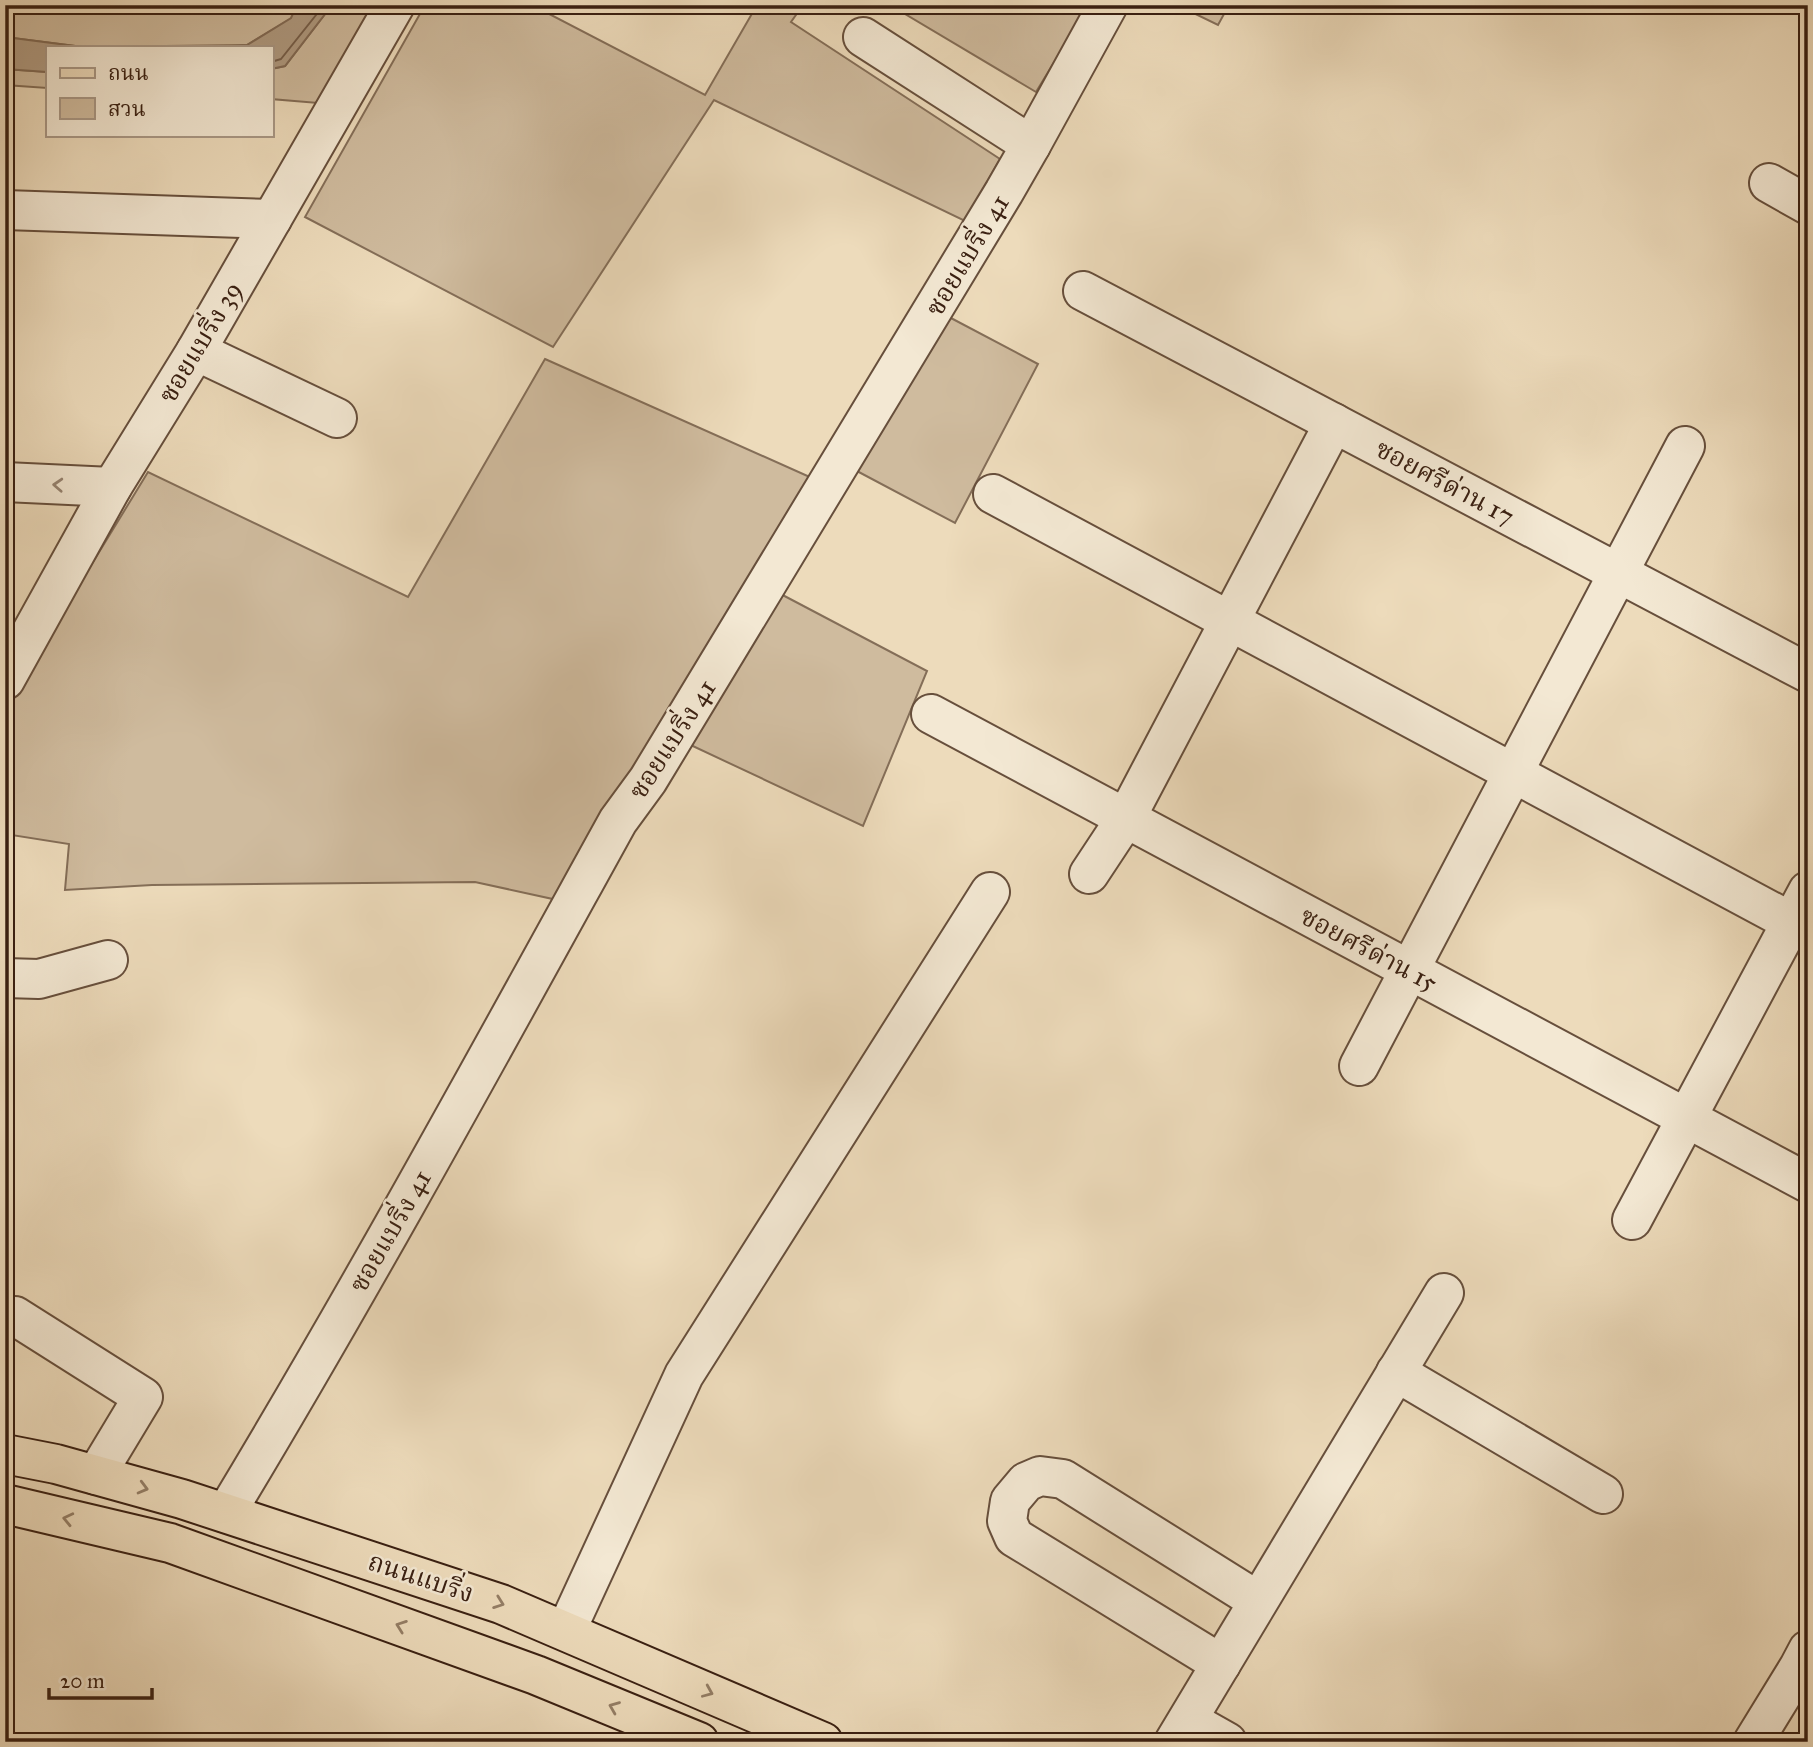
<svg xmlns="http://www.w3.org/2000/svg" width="1813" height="1747" viewBox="0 0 1813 1747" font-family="'IM FELL Great Primer','Noto Serif Thai',serif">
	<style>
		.green { fill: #cfbb9e; stroke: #846e58; stroke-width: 2 }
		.water { fill: #b09b82; stroke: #816a55; stroke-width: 2 }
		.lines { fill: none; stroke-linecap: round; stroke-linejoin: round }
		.shore { stroke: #755e4a; stroke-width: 2 }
		.minor-casing { stroke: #674f3c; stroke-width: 42 }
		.major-casing { stroke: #3a2012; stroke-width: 42 }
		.minor { stroke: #f3e8d3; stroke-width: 38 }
		.major { stroke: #eddbbb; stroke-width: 38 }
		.oneway { stroke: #968472 }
		.oneway2 { stroke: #947e66 }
		.labels { text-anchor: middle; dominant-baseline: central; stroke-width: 5; stroke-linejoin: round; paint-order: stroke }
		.street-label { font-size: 26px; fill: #3a2012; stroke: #f3e8d3 }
	</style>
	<rect width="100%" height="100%" fill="#eddbbb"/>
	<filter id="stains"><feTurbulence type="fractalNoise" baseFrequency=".00286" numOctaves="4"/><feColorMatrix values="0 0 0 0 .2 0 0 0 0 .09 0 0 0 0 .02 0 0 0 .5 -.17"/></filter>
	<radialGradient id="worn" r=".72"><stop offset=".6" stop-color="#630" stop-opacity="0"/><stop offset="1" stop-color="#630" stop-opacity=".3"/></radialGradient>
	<g class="green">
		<path d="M 5,5 L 297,5 L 292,18 L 247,45 L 83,47 L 5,37 Z"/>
		<path d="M 332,5 L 374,5 L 318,103 L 271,99 L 271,69 L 285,66 Z"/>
		<path d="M 425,5 L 532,5 L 705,95 L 757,5 L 803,5 L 791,22 L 1000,159 L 965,221 L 714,100 L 553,347 L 305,217 Z"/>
		<path d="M 890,5 L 1089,5 L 1036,92 Z"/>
		<path d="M 1177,5 L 1229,5 L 1218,25 Z"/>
		<path d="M 5,69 L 47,72 L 47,88 L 5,85 Z"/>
		<path d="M 949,317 L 1038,364 L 955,523 L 855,470 Z"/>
		<path d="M 545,359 L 812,478 L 553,899 L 475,882 L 152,885 L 65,890 L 69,844 L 5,834 L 5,706 L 148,472 L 408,597 Z"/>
		<path d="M 775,591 L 927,671 L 863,826 L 680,740 Z"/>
	</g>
	<g class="water">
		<path d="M 297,5 L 332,5 L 285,66 L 271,69 L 271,47 L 211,47 L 247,45 L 291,18 Z"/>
		<path d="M 5,37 L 83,47 L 47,47 L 47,72 L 5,69 Z"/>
	</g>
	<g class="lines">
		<path class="shore" d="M 271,62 L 281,59 L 324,5"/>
		<defs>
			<g id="minor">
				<path d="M 1031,145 L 1108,5"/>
				<path d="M 1769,183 L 1808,205"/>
				<path d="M 5,210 L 272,219"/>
				<path d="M 1083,291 L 1808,673"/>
				<path d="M 196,351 L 337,418"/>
				<path d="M 5,482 L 112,487"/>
				<path d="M 993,494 L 1808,931"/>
				<path d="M 5,680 L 112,487 L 196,351 L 395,5"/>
				<path d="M 931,714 L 1808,1183"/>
				<path d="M 1089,874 L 1126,818 L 1334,423"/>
				<path d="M 5,978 L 39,979 L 108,960"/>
				<path d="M 1359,1066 L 1685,446"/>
				<path d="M 1632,1220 L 1808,891"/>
				<path d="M 15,1316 L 143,1397 L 96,1475"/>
				<path d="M 1396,1372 L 1603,1494"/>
				<path d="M 226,1513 C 363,1286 490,1053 618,821 L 648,780 L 1004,192 L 1031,145 L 863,37"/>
				<path d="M 566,1631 L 684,1375 L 990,892"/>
				<path d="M 1221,1664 L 1014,1537 L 1007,1521 L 1010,1501 L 1026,1482 L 1040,1476 L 1063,1479 L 1258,1601"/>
				<path d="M 1188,1720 L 1227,1742"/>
				<path d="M 1174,1742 L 1444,1293"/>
				<path d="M 1753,1742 L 1799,1667 L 1808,1650"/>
			</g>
			<g id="major">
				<path d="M 5,1454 L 56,1464 L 182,1499 L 501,1604 L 823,1742"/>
				<path d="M 5,1504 L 170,1543 L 536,1675 L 699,1742"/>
			</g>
		</defs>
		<use href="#minor" class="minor-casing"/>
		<use href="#major" class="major-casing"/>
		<use href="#minor" class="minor"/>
		<use href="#major" class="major"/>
	</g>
	<defs><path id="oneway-chevron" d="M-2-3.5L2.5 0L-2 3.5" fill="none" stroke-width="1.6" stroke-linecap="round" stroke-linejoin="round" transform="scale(1.75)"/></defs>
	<use class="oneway" href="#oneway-chevron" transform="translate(58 485) rotate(-177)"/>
	<g class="oneway2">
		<use href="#oneway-chevron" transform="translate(143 1488) rotate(15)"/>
		<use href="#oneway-chevron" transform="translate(68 1519) rotate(-167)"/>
		<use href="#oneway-chevron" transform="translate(499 1603) rotate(20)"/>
		<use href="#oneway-chevron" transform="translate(401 1626) rotate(-160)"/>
		<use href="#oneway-chevron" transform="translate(708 1692) rotate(23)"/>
		<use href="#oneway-chevron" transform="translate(614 1707) rotate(-158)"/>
	</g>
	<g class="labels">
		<g class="street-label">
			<text transform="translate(967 255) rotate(-59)">ซอยแบริ่ง 41</text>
			<text transform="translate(200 342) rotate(-59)">ซอยแบริ่ง 39</text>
			<text transform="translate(1445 482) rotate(28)">ซอยศรีด่าน 17</text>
			<text transform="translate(672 739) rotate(-57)">ซอยแบริ่ง 41</text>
			<text transform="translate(1369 949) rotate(28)">ซอยศรีด่าน 15</text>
			<text transform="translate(390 1231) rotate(-60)">ซอยแบริ่ง 41</text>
			<text transform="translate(421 1577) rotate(18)">ถนนแบริ่ง</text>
		</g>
	</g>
	<rect width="1813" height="1747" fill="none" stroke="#eddbbb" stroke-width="28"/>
	<rect x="7" y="7" width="1799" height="1733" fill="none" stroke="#3a2012" stroke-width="3.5"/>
	<rect x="14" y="14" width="1785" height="1719" fill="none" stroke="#3a2012" stroke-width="2"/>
	<rect x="46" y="46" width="228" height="91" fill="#f3e8d3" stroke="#a99886" stroke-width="2"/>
	<rect x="60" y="68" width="35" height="10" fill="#eddbbb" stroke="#a99886" stroke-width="2"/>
	<text x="108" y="80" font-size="21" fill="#3a2012">ถนน</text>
	<rect x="60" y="98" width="35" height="21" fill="#cfbb9e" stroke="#a99886" stroke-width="2"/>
	<text x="108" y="116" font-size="21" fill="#3a2012">สวน</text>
	<path d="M49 1688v10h103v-10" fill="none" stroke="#3a2012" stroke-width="3.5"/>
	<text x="60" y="1688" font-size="21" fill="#3a2012" stroke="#f3e8d3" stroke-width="5" paint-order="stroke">20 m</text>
	<rect width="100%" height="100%" filter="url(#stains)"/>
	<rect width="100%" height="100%" fill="url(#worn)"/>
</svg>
